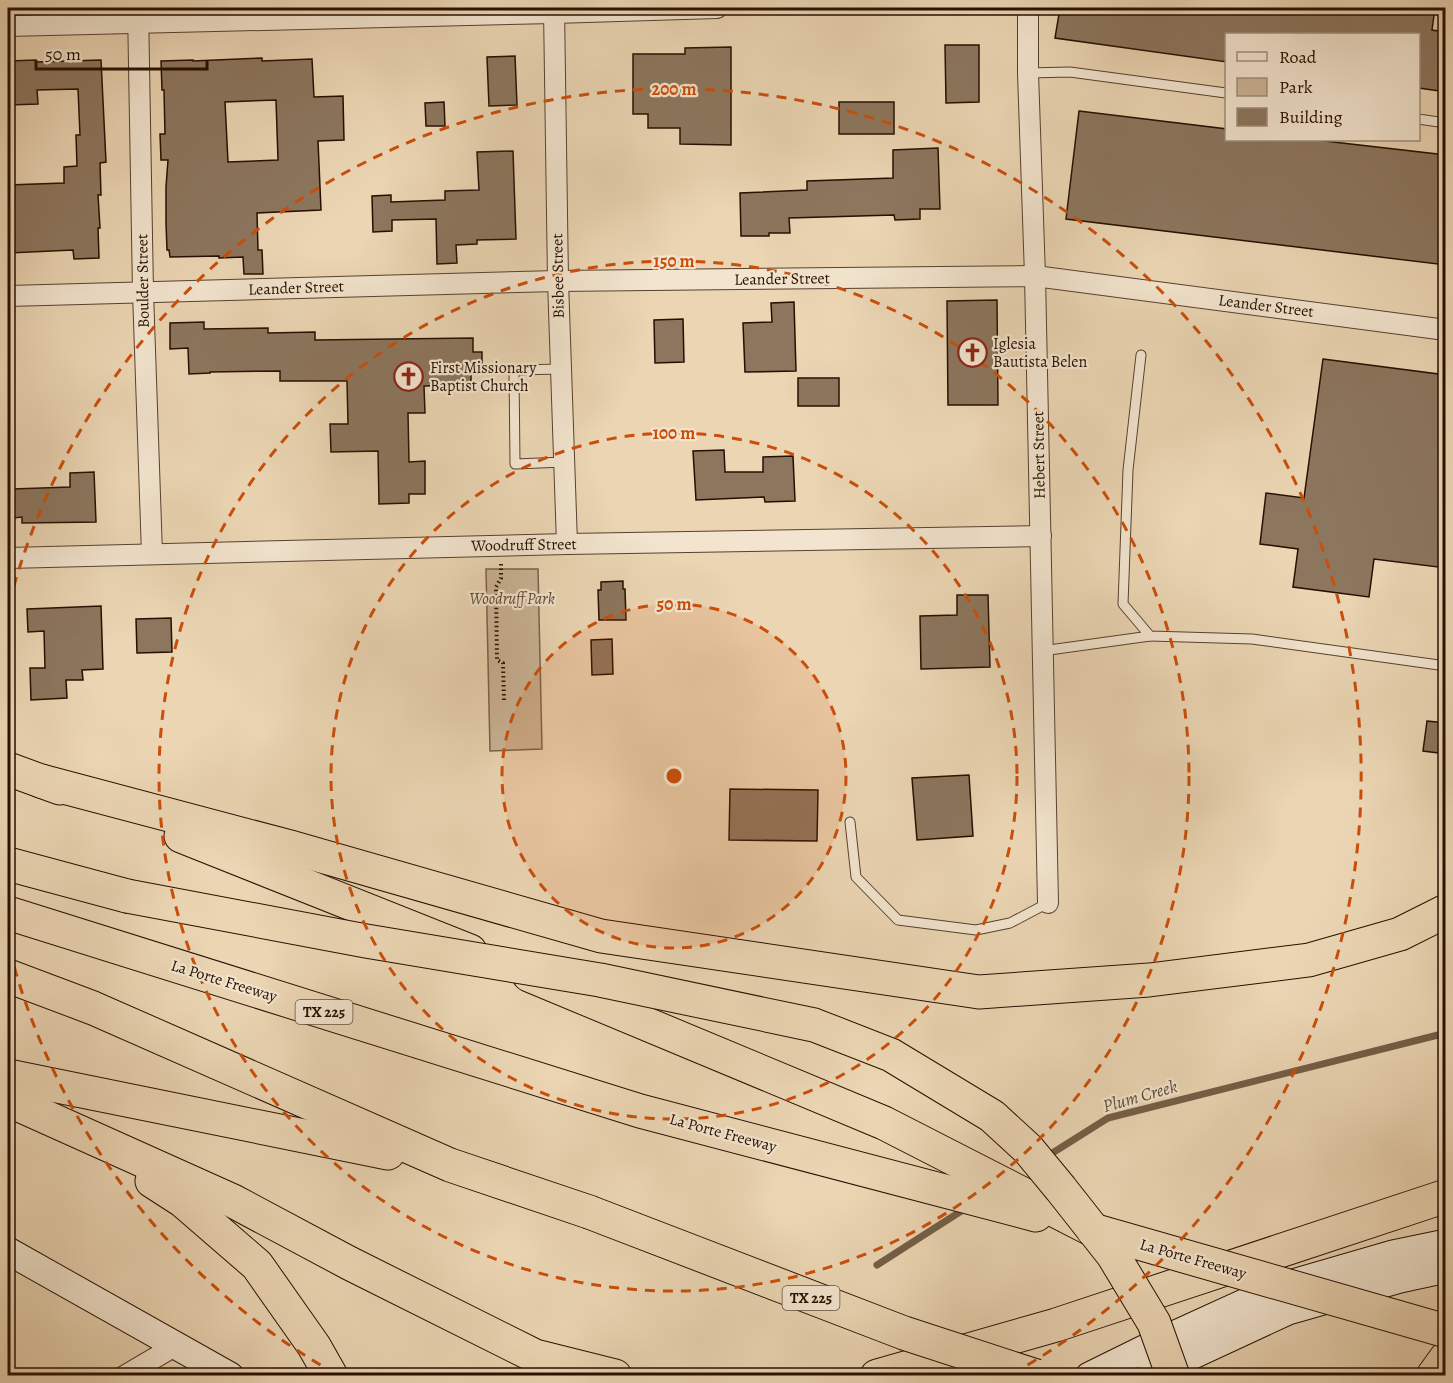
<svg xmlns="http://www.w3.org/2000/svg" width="1453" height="1383" viewBox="0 0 1453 1383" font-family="Alegreya,serif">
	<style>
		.green { fill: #cab395; stroke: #78614b; stroke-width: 1.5 }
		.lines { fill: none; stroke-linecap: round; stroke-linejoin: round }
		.stream { stroke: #745e47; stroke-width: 7 }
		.building { fill: #8c765e; stroke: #260f01; stroke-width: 1.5; fill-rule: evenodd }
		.lane-casing { stroke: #57402e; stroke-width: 11 }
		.street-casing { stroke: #57402e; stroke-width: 22 }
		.secondary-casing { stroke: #260f01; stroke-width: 29 }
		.highway-casing { stroke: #260f01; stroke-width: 35 }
		.path { stroke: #260f01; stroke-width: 4; stroke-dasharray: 1.5 3; stroke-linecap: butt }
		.lane { stroke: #f2e4ce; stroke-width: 9 }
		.street { stroke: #f2e4ce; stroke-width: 20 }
		.secondary { stroke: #f2e4ce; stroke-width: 27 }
		.highway { stroke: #ebd5b3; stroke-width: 33 }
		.highway-bridge-casing { stroke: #260f01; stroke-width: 35; stroke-linecap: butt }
		.highway-bridge { stroke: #ebd5b3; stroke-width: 33 }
		.ring { fill: none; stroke: #cb4e0a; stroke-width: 3; stroke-dasharray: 10 8 }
		.labels { text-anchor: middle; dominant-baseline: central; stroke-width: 4.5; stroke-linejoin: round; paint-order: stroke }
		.shield { fill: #f2e4ce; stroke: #634f3e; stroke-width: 1.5 }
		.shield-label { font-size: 15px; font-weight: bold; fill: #260f01 }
		.street-label { font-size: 16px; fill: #260f01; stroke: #f2e4ce }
		.poi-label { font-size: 16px; fill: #260f01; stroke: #f2e4ce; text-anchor: start }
		.park-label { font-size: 16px; font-style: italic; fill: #5f4835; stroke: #f2e4ce }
		.water-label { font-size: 18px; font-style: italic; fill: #604a36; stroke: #f2e4ce }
		.centre { fill: #cb4e0a; stroke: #f2e4ce; stroke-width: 3 }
		.ring-label { font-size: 18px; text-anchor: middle; font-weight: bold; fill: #cb4e0a; stroke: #f2e4ce; stroke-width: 4.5; stroke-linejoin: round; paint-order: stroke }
	</style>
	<rect width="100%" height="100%" fill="#ebd5b3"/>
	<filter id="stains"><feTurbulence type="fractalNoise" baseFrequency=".00333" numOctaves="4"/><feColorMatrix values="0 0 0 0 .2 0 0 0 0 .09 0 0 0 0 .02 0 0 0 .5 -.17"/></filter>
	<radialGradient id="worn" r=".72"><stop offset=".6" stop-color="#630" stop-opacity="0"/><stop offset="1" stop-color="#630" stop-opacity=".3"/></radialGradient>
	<path class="green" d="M 486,569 L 538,569 L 542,749 L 490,751 Z"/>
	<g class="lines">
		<g class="stream">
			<path d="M 1046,1157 L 1108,1118 L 1446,1033"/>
			<path d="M 877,1265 L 966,1208"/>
		</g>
	</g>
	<g class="building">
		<path d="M 1060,8 L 1435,8 L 1432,30 L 1446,32 L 1446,92 L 1419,88 L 1419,34 L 1227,34 L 1227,62 L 1055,38 Z"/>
		<path d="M 945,45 L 979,45 L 979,102 L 946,103 Z"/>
		<path d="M 731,47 L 731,145 L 680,144 L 680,128 L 648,128 L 648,114 L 633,114 L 633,54 L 685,54 L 685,48 Z"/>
		<path d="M 515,56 L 517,105 L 489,106 L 487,57 Z"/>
		<path d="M 262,58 L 262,61 L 312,59 L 314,97 L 343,96 L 344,140 L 318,141 L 321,210 L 257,213 L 258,250 L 262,250 L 263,274 L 244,274 L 243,257 L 219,258 L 219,256 L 170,257 L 169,250 L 167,250 L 166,223 L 166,187 L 168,160 L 161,160 L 160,134 L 165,134 L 164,90 L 162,90 L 161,61 L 193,60 L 193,61 ZM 276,100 L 278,160 L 228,162 L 225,102 Z"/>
		<path d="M 36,60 L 36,62 L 101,60 L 106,162 L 100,163 L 101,195 L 98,195 L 100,228 L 98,228 L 99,258 L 74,259 L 73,250 L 9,253 L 8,185 L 64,183 L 64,167 L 77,166 L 76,135 L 80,135 L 78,89 L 37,90 L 38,104 L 8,105 L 8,61 Z"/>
		<path d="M 444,102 L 445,126 L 426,126 L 425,103 Z"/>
		<rect x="839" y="102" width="55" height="32"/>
		<path d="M 1079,111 L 1227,129 L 1227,140 L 1316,140 L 1446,155 L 1446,265 L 1066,219 Z"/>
		<path d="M 938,148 L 940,209 L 920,209 L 920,219 L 895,220 L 894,215 L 789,218 L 790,233 L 769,233 L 769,236 L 741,236 L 740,193 L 807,190 L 807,181 L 893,178 L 893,150 Z"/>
		<path d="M 513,151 L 516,239 L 477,240 L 477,244 L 456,245 L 457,263 L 437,264 L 436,219 L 392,220 L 392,231 L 373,232 L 372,196 L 391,195 L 391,202 L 445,200 L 445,191 L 479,190 L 477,152 Z"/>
		<path d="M 997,300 L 998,405 L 948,405 L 947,301 Z"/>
		<path d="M 794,302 L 796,371 L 745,372 L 743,323 L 772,322 L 771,303 Z"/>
		<path d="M 683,319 L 684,362 L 655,363 L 654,320 Z"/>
		<path d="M 204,322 L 204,329 L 268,328 L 268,333 L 315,332 L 315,340 L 473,338 L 473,352 L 482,352 L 482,370 L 471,370 L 471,385 L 424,386 L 425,413 L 408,413 L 409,462 L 425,461 L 425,494 L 409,494 L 409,503 L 379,504 L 378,451 L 331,452 L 330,424 L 348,424 L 347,381 L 280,381 L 280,371 L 210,372 L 210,373 L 189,374 L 188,348 L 170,349 L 170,323 Z"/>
		<path d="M 1323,359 L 1446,375 L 1446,568 L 1374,559 L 1369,597 L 1293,587 L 1298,549 L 1260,544 L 1266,493 L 1304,498 Z"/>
		<rect x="798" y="378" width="41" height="28"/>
		<path d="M 724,450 L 725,472 L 763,472 L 763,457 L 793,456 L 795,501 L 765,502 L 764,497 L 696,500 L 693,451 Z"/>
		<path d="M 94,472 L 96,522 L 22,523 L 22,517 L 14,518 L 13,489 L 70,487 L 70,473 Z"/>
		<path d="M 623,581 L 623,589 L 625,589 L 626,620 L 599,620 L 598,590 L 601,590 L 601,582 Z"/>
		<path d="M 957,595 L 988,595 L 990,667 L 921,669 L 920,616 L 957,615 Z"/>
		<path d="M 101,606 L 103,669 L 82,670 L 83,680 L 66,680 L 67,698 L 31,700 L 30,668 L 45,668 L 44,631 L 28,632 L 27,609 Z"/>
		<path d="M 171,618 L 172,652 L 137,653 L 136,619 Z"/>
		<path d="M 612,639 L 613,674 L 592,675 L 591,640 Z"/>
		<path d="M 1427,721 L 1446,723 L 1446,754 L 1423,751 Z"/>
		<path d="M 969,775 L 973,836 L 917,840 L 912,778 Z"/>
		<path d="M 730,789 L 818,790 L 817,841 L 729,840 Z"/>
	</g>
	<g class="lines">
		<defs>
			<g id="lane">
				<path d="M 1028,73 L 1070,72 L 1226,93"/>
				<path d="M 1418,119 L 1446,123"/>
				<path d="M 1141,355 L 1128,470 L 1123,604 L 1150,636 L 1252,639 L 1446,666"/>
				<path d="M 561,369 L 514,370 L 515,464 L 564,462"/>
				<path d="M 1042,651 L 1150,636"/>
				<path d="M 850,822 L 856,877 L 898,920 L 976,930 L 1010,923 L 1048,903"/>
			</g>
			<g id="street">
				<path d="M 138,8 L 143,292 L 152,554"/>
				<path d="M 554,8 L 558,281 L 567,544"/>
				<path d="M 1028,8 L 1028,73 L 1035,276 L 1048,903"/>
				<path d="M 8,26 L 554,13 L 717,8"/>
				<path d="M 8,296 L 558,281 L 1035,276 L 1446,330"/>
				<path d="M 8,558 L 567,544 L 1041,536"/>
				<path d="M 124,1376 L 175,1346"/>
			</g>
			<g id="secondary">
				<path d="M 8,1251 L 230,1376"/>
				<path d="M 1089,1376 L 1154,1344 L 1279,1287 L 1393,1254 L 1446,1243"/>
				<path d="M 1148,1376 L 1288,1311 L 1400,1279 L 1446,1269"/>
			</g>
			<g id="highway">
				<path d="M 8,769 L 60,788"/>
				<path d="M 41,781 L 290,847 L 601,936 L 979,992 L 1149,980 L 1309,960 L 1400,934 L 1446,911"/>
				<path d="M 181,836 L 470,951"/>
				<path d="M 8,864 L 127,896"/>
				<path d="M 8,913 L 640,1111 L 1036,1215"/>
				<path d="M 529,975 L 884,1123 L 1093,1230"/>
				<path d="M 8,976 L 93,1008 L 450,1165 L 589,1212"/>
				<path d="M 8,1076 L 388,1153"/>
				<path d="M 8,1100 L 233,1201 L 349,1263 L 535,1356 L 615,1376"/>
				<path d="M 152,1181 L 183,1201 L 257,1265 L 314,1346 L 331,1376"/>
				<path d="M 877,1376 L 1056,1325 L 1446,1196"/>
				<path d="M 1433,1376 L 1446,1358"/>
			</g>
		</defs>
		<use href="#lane" class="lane-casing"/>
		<use href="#street" class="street-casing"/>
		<use href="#secondary" class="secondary-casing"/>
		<use href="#highway" class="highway-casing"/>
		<path class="path" d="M 501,564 L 501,578 L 496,587 L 497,660 L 503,663 L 504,701"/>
		<use href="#lane" class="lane"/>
		<use href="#street" class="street"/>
		<use href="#secondary" class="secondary"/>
		<use href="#highway" class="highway"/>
		<defs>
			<g id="highway-bridge">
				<path d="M 127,896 L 366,941 L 600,980 L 814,1025 L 891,1055 L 992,1116 L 1028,1149 L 1061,1189 L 1113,1255 L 1154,1323 L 1173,1376"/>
				<path d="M 589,1212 L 904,1333 L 1036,1376"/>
				<path d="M 1093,1230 L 1446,1331"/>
			</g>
		</defs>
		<use href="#highway-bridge" class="highway-bridge-casing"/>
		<use href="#highway-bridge" class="highway-bridge"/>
	</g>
	<circle cx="674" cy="776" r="172" fill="#cb4e0a" fill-opacity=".12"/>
	<g class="ring">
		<circle cx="674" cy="776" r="172"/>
		<circle cx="674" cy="776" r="343"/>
		<circle cx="674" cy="776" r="515"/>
		<path d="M336 1374A687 687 0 0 1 9 948M9 604A687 687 0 1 1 1012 1374"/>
	</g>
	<defs>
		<symbol id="church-ring" viewBox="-11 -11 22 22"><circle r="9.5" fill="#f2e4ce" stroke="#8f2418" stroke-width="1.5"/><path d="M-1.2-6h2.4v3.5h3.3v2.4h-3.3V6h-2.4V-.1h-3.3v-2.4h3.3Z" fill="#8f2418"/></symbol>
	</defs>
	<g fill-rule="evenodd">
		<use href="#church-ring" x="956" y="336" width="33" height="33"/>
		<use href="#church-ring" x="392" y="360" width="33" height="33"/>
	</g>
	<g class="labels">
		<g class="shield">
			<rect x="295.5" y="1000" width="57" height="24" rx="4.5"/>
			<rect x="782.5" y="1286" width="57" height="24" rx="4.5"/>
		</g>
		<g class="shield-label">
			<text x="324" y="1012">TX 225</text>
			<text x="811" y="1298">TX 225</text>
		</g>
		<g class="street-label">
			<text transform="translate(558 276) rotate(-91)">Bisbee Street</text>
			<text transform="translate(782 279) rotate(-1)">Leander Street</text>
			<text transform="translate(143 281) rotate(-91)">Boulder Street</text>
			<text transform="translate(296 288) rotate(-2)">Leander Street</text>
			<text transform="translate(1266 306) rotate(7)">Leander Street</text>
			<text transform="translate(1039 455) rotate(-91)">Hebert Street</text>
			<text transform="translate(524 545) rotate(-1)">Woodruff Street</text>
			<text transform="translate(224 981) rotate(17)">La Porte Freeway</text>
			<text transform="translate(723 1133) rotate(15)">La Porte Freeway</text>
			<text transform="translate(1193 1259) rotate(16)">La Porte Freeway</text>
		</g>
		<g class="poi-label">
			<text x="993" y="344">Iglesia<tspan x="993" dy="18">Bautista Belen</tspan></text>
			<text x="430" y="368">First Missionary<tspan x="430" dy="18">Baptist Church</tspan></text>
		</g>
		<g class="park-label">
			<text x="512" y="599">Woodruff Park</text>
		</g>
		<g class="water-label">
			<text transform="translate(1140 1096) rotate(-16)">Plum Creek</text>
		</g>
	</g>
	<circle cx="674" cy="776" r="9" class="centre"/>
	<g class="ring-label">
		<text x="674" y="95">200 m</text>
		<text x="674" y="267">150 m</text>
		<text x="674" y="439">100 m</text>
		<text x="674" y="610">50 m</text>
	</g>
	<rect width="1453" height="1383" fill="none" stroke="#ebd5b3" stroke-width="30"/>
	<rect x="9" y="9" width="1435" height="1365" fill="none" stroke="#260f01" stroke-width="3"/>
	<rect x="15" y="15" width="1423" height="1353" fill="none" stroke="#260f01" stroke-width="1.5"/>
	<rect x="1225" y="33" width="195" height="108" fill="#f2e4ce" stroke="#a08f7c" stroke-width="1.5"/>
	<rect x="1237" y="52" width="30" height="9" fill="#f2e4ce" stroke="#a08f7c" stroke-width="1.5"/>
	<text x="1279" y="63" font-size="18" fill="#260f01">Road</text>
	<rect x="1237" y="78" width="30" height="18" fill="#cab395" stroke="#a08f7c" stroke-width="1.5"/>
	<text x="1279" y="93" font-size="18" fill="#260f01">Park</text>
	<rect x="1237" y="108" width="30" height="18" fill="#8c765e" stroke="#a08f7c" stroke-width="1.5"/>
	<text x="1279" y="123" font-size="18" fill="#260f01">Building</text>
	<path d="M36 60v9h171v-9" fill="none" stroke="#260f01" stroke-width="3"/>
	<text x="45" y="60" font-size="18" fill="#260f01" stroke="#f2e4ce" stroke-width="4.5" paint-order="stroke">50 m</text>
	<rect width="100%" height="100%" filter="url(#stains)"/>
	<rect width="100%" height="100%" fill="url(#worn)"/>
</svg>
